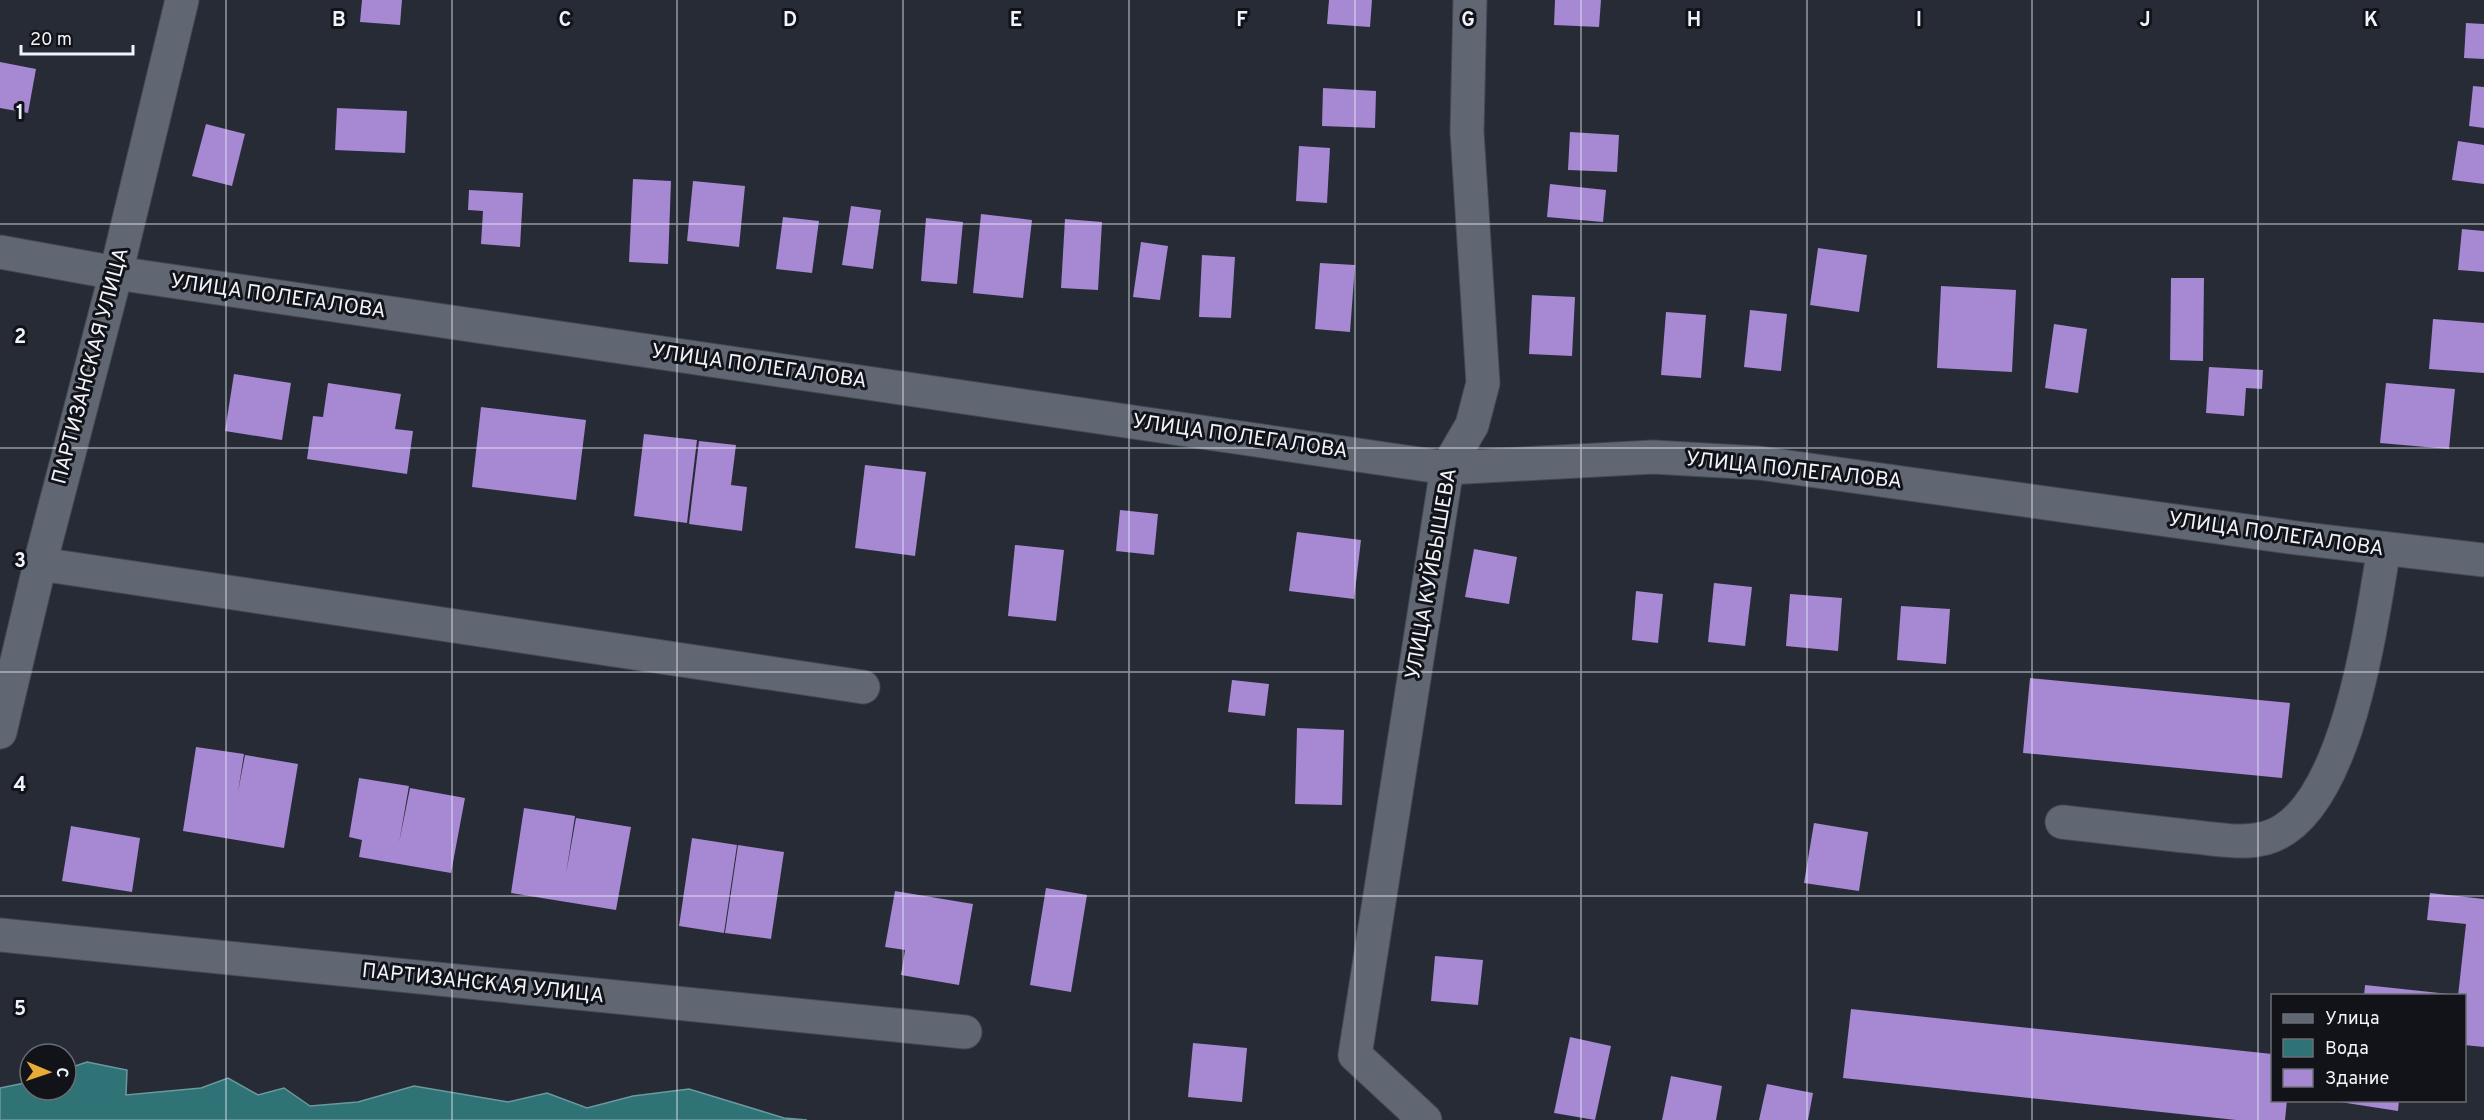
<svg xmlns="http://www.w3.org/2000/svg" width="2484" height="1120" viewBox="0 0 2484 1120" font-family="Overpass,sans-serif">
	<style>
		.water { fill: #307376; stroke: #6a999e; stroke-width: 1.5 }
		.building { fill: #a688d3 }
		.lines { fill: none; stroke-linecap: round; stroke-linejoin: round }
		.minor-casing { stroke: #454952; stroke-width: 35 }
		.minor { stroke: #616673; stroke-width: 33 }
		.grid { fill: none; stroke: #f0f3fb; stroke-width: 1.5; stroke-opacity: 0.55 }
		.labels { text-anchor: middle; dominant-baseline: central; stroke-width: 6; stroke-linejoin: round; paint-order: stroke }
		.street-label { font-size: 21px; fill: #f0f3fb; stroke: #111318 }
		.grid-label { font-size: 20px; text-anchor: middle; font-weight: bold; fill: #f0f3fb; stroke: #111318; stroke-width: 6; stroke-linejoin: round; paint-order: stroke }
	</style>
	<rect width="100%" height="100%" fill="#262b35"/>
	<path class="water" d="M 87,1062 L 127,1070 L 126,1095 L 201,1088 L 228,1078 L 258,1095 L 284,1088 L 310,1106 L 358,1102 L 414,1086 L 508,1102 L 547,1093 L 587,1108 L 633,1096 L 689,1089 L 784,1118 L 807,1120 L 0,1120 L 0,1088 L 30,1082 L 30,1090 L 66,1090 L 66,1069 Z"/>
	<g class="building">
		<path d="M 362,0 L 402,0 L 400,25 L 360,22 Z"/>
		<path d="M 1329,0 L 1372,0 L 1370,27 L 1327,24 Z"/>
		<path d="M 1555,0 L 1601,0 L 1599,27 L 1554,25 Z"/>
		<path d="M 2466,23 L 2484,24 L 2484,59 L 2464,58 Z"/>
		<path d="M 0,62 L 36,69 L 28,113 L 0,108 Z"/>
		<path d="M 2473,86 L 2484,87 L 2484,128 L 2469,126 Z"/>
		<path d="M 1323,88 L 1376,91 L 1375,128 L 1322,126 Z"/>
		<path d="M 337,108 L 407,111 L 405,153 L 335,150 Z"/>
		<path d="M 206,124 L 245,134 L 232,186 L 192,176 Z"/>
		<path d="M 1570,132 L 1619,135 L 1617,172 L 1568,170 Z"/>
		<path d="M 2458,141 L 2484,145 L 2484,184 L 2452,180 Z"/>
		<path d="M 1299,146 L 1330,148 L 1327,203 L 1296,201 Z"/>
		<path d="M 633,179 L 671,181 L 668,264 L 629,262 Z"/>
		<path d="M 693,181 L 745,186 L 739,247 L 687,241 Z"/>
		<path d="M 1550,184 L 1606,190 L 1603,222 L 1547,217 Z"/>
		<path d="M 469,190 L 523,193 L 520,247 L 481,244 L 483,211 L 468,210 Z"/>
		<path d="M 851,206 L 881,210 L 873,269 L 842,265 Z"/>
		<path d="M 981,214 L 1032,220 L 1023,298 L 973,293 Z"/>
		<path d="M 783,217 L 819,221 L 812,273 L 776,269 Z"/>
		<path d="M 926,218 L 963,222 L 957,284 L 921,281 Z"/>
		<path d="M 1065,219 L 1102,222 L 1098,290 L 1061,288 Z"/>
		<path d="M 2462,229 L 2484,231 L 2484,272 L 2458,270 Z"/>
		<path d="M 1141,242 L 1168,246 L 1160,300 L 1133,297 Z"/>
		<path d="M 1818,248 L 1867,255 L 1859,312 L 1810,305 Z"/>
		<path d="M 1202,255 L 1235,257 L 1231,318 L 1199,317 Z"/>
		<path d="M 1320,263 L 1355,265 L 1350,332 L 1315,329 Z"/>
		<path d="M 2171,278 L 2204,278 L 2203,361 L 2170,360 Z"/>
		<path d="M 1941,286 L 2016,290 L 2012,372 L 1937,368 Z"/>
		<path d="M 1532,295 L 1575,297 L 1572,356 L 1529,354 Z"/>
		<path d="M 1750,310 L 1787,314 L 1781,371 L 1744,367 Z"/>
		<path d="M 1666,312 L 1706,315 L 1701,378 L 1661,375 Z"/>
		<path d="M 2433,319 L 2484,323 L 2484,373 L 2429,369 Z"/>
		<path d="M 2054,324 L 2087,329 L 2078,393 L 2045,388 Z"/>
		<path d="M 2209,367 L 2263,370 L 2262,389 L 2246,388 L 2244,416 L 2206,413 Z"/>
		<path d="M 234,374 L 291,383 L 282,440 L 225,431 Z"/>
		<path d="M 328,383 L 401,394 L 395,429 L 413,431 L 407,474 L 307,459 L 313,416 L 323,417 Z"/>
		<path d="M 2386,383 L 2455,389 L 2449,449 L 2380,443 Z"/>
		<path d="M 481,407 L 586,420 L 576,500 L 472,487 Z"/>
		<path d="M 644,434 L 697,440 L 687,523 L 634,516 Z"/>
		<path d="M 699,441 L 736,445 L 731,485 L 747,487 L 742,531 L 689,524 Z"/>
		<path d="M 865,465 L 926,472 L 915,556 L 855,548 Z"/>
		<path d="M 1120,510 L 1158,514 L 1154,555 L 1116,551 Z"/>
		<path d="M 1297,532 L 1361,540 L 1354,599 L 1289,591 Z"/>
		<path d="M 1015,545 L 1064,550 L 1056,621 L 1008,616 Z"/>
		<path d="M 1474,549 L 1517,557 L 1509,604 L 1465,597 Z"/>
		<path d="M 1714,583 L 1752,587 L 1745,646 L 1708,642 Z"/>
		<path d="M 1636,591 L 1663,594 L 1658,643 L 1632,640 Z"/>
		<path d="M 1790,594 L 1842,598 L 1838,651 L 1786,646 Z"/>
		<path d="M 1901,606 L 1950,609 L 1946,664 L 1897,660 Z"/>
		<path d="M 2030,678 L 2290,703 L 2282,778 L 2023,753 Z"/>
		<path d="M 1232,680 L 1269,684 L 1265,716 L 1228,712 Z"/>
		<path d="M 1297,728 L 1344,730 L 1342,805 L 1295,804 Z"/>
		<path d="M 196,747 L 244,754 L 238,792 L 245,755 L 298,764 L 284,848 L 183,831 Z"/>
		<path d="M 359,778 L 409,786 L 399,843 L 410,788 L 465,798 L 451,873 L 359,857 L 362,840 L 349,837 Z"/>
		<path d="M 524,808 L 575,816 L 566,874 L 576,818 L 631,827 L 616,910 L 511,893 Z"/>
		<path d="M 1814,823 L 1868,832 L 1859,891 L 1804,883 Z"/>
		<path d="M 71,826 L 140,838 L 132,892 L 62,881 Z"/>
		<path d="M 692,838 L 737,845 L 724,933 L 679,926 Z"/>
		<path d="M 738,845 L 784,852 L 771,939 L 725,933 Z"/>
		<path d="M 1046,888 L 1087,895 L 1071,992 L 1030,985 Z"/>
		<path d="M 895,891 L 973,904 L 959,985 L 901,975 L 905,950 L 885,947 Z"/>
		<path d="M 2430,893 L 2484,899 L 2484,1047 L 2464,1045 L 2464,996 L 2458,996 L 2466,924 L 2427,920 Z"/>
		<path d="M 1435,956 L 1483,960 L 1478,1005 L 1431,1001 Z"/>
		<path d="M 2365,985 L 2449,994 L 2449,996 L 2364,996 Z"/>
		<path d="M 1851,1009 L 2272,1054 L 2272,1100 L 2287,1100 L 2285,1120 L 2236,1120 L 1843,1078 Z"/>
		<path d="M 1570,1037 L 1611,1046 L 1595,1120 L 1554,1113 Z"/>
		<path d="M 1193,1043 L 1247,1048 L 1242,1102 L 1188,1097 Z"/>
		<path d="M 1671,1076 L 1722,1086 L 1716,1120 L 1662,1120 Z"/>
		<path d="M 1767,1084 L 1813,1093 L 1808,1120 L 1759,1120 Z"/>
		<path d="M 2327,1100 L 2399,1100 L 2398,1111 Z"/>
	</g>
	<g class="lines">
		<defs>
			<g id="minor">
				<path d="M 0,252 L 116,273 L 1447,468 L 1653,457 L 1759,463 L 2297,538 L 2484,560"/>
				<path d="M 40,564 L 863,687"/>
				<path d="M 0,732 L 40,564 L 116,273 L 182,0"/>
				<path d="M 2062,822 C 2103,827 2144,831 2185,836 C 2211,838 2240,845 2266,838 C 2348,815 2371,622 2384,549"/>
				<path d="M 0,935 L 965,1032"/>
				<path d="M 1425,1120 L 1355,1055 L 1447,468 L 1472,425 L 1483,383 L 1467,132 L 1470,0"/>
			</g>
		</defs>
		<use href="#minor" class="minor-casing"/>
		<use href="#minor" class="minor"/>
	</g>
	<path class="grid" d="M 226,0 L 226,1120M 452,0 L 452,1120M 677,0 L 677,1120M 903,0 L 903,1120M 1129,0 L 1129,1120M 1355,0 L 1355,1120M 1581,0 L 1581,1120M 1807,0 L 1807,1120M 2032,0 L 2032,1120M 2258,0 L 2258,1120M 0,224 L 2484,224M 0,448 L 2484,448M 0,672 L 2484,672M 0,896 L 2484,896"/>
	<g class="labels">
		<g class="street-label">
			<text transform="translate(278 297) rotate(8)">УЛИЦА ПОЛЕГАЛОВА</text>
			<text transform="translate(91 366) rotate(-75)">ПАРТИЗАНСКАЯ УЛИЦА</text>
			<text transform="translate(759 367) rotate(8)">УЛИЦА ПОЛЕГАЛОВА</text>
			<text transform="translate(1240 437) rotate(8)">УЛИЦА ПОЛЕГАЛОВА</text>
			<text transform="translate(1794 471) rotate(6)">УЛИЦА ПОЛЕГАЛОВА</text>
			<text transform="translate(2276 535) rotate(8)">УЛИЦА ПОЛЕГАЛОВА</text>
			<text transform="translate(1432 574) rotate(-80)">УЛИЦА КУЙБЫШЕВА</text>
			<text transform="translate(483 984) rotate(6)">ПАРТИЗАНСКАЯ УЛИЦА</text>
		</g>
	</g>
	<g class="grid-label">
		<text x="339" y="26">B</text>
		<text x="565" y="26">C</text>
		<text x="790" y="26">D</text>
		<text x="1016" y="26">E</text>
		<text x="1242" y="26">F</text>
		<text x="1468" y="26">G</text>
		<text x="1694" y="26">H</text>
		<text x="1919" y="26">I</text>
		<text x="2145" y="26">J</text>
		<text x="2371" y="26">K</text>
		<text x="20" y="119">1</text>
		<text x="20" y="343">2</text>
		<text x="20" y="567">3</text>
		<text x="20" y="791">4</text>
		<text x="20" y="1015">5</text>
	</g>
	<rect x="2271" y="994" width="195" height="108" fill="#111318" stroke="#6a6d73" stroke-width="1.5"/>
	<rect x="2283" y="1014" width="30" height="9" fill="#616673" stroke="#6a6d73" stroke-width="1.5"/>
	<text x="2325" y="1024" font-size="18" fill="#f0f3fb">Улица</text>
	<rect x="2283" y="1039" width="30" height="18" fill="#307376" stroke="#6a6d73" stroke-width="1.5"/>
	<text x="2325" y="1054" font-size="18" fill="#f0f3fb">Вода</text>
	<rect x="2283" y="1069" width="30" height="18" fill="#a688d3" stroke="#6a6d73" stroke-width="1.5"/>
	<text x="2325" y="1084" font-size="18" fill="#f0f3fb">Здание</text>
	<g transform="translate(48 1072) rotate(92)"><circle r="28" fill="#111318" stroke="#6a6d73" stroke-width="1.5"/>
	<path d="M0-4.5L10 22L0 15L-10 22Z" fill="#e8ab37"/>
	<text y="-9" font-size="16" font-weight="bold" text-anchor="middle" fill="#f0f3fb">С</text>
	</g>
	<path d="M21 45v9h112v-9" fill="none" stroke="#f0f3fb" stroke-width="3"/>
	<text x="30" y="45" font-size="18" fill="#f0f3fb" stroke="#111318" stroke-width="4.5" paint-order="stroke">20 m</text>
</svg>
